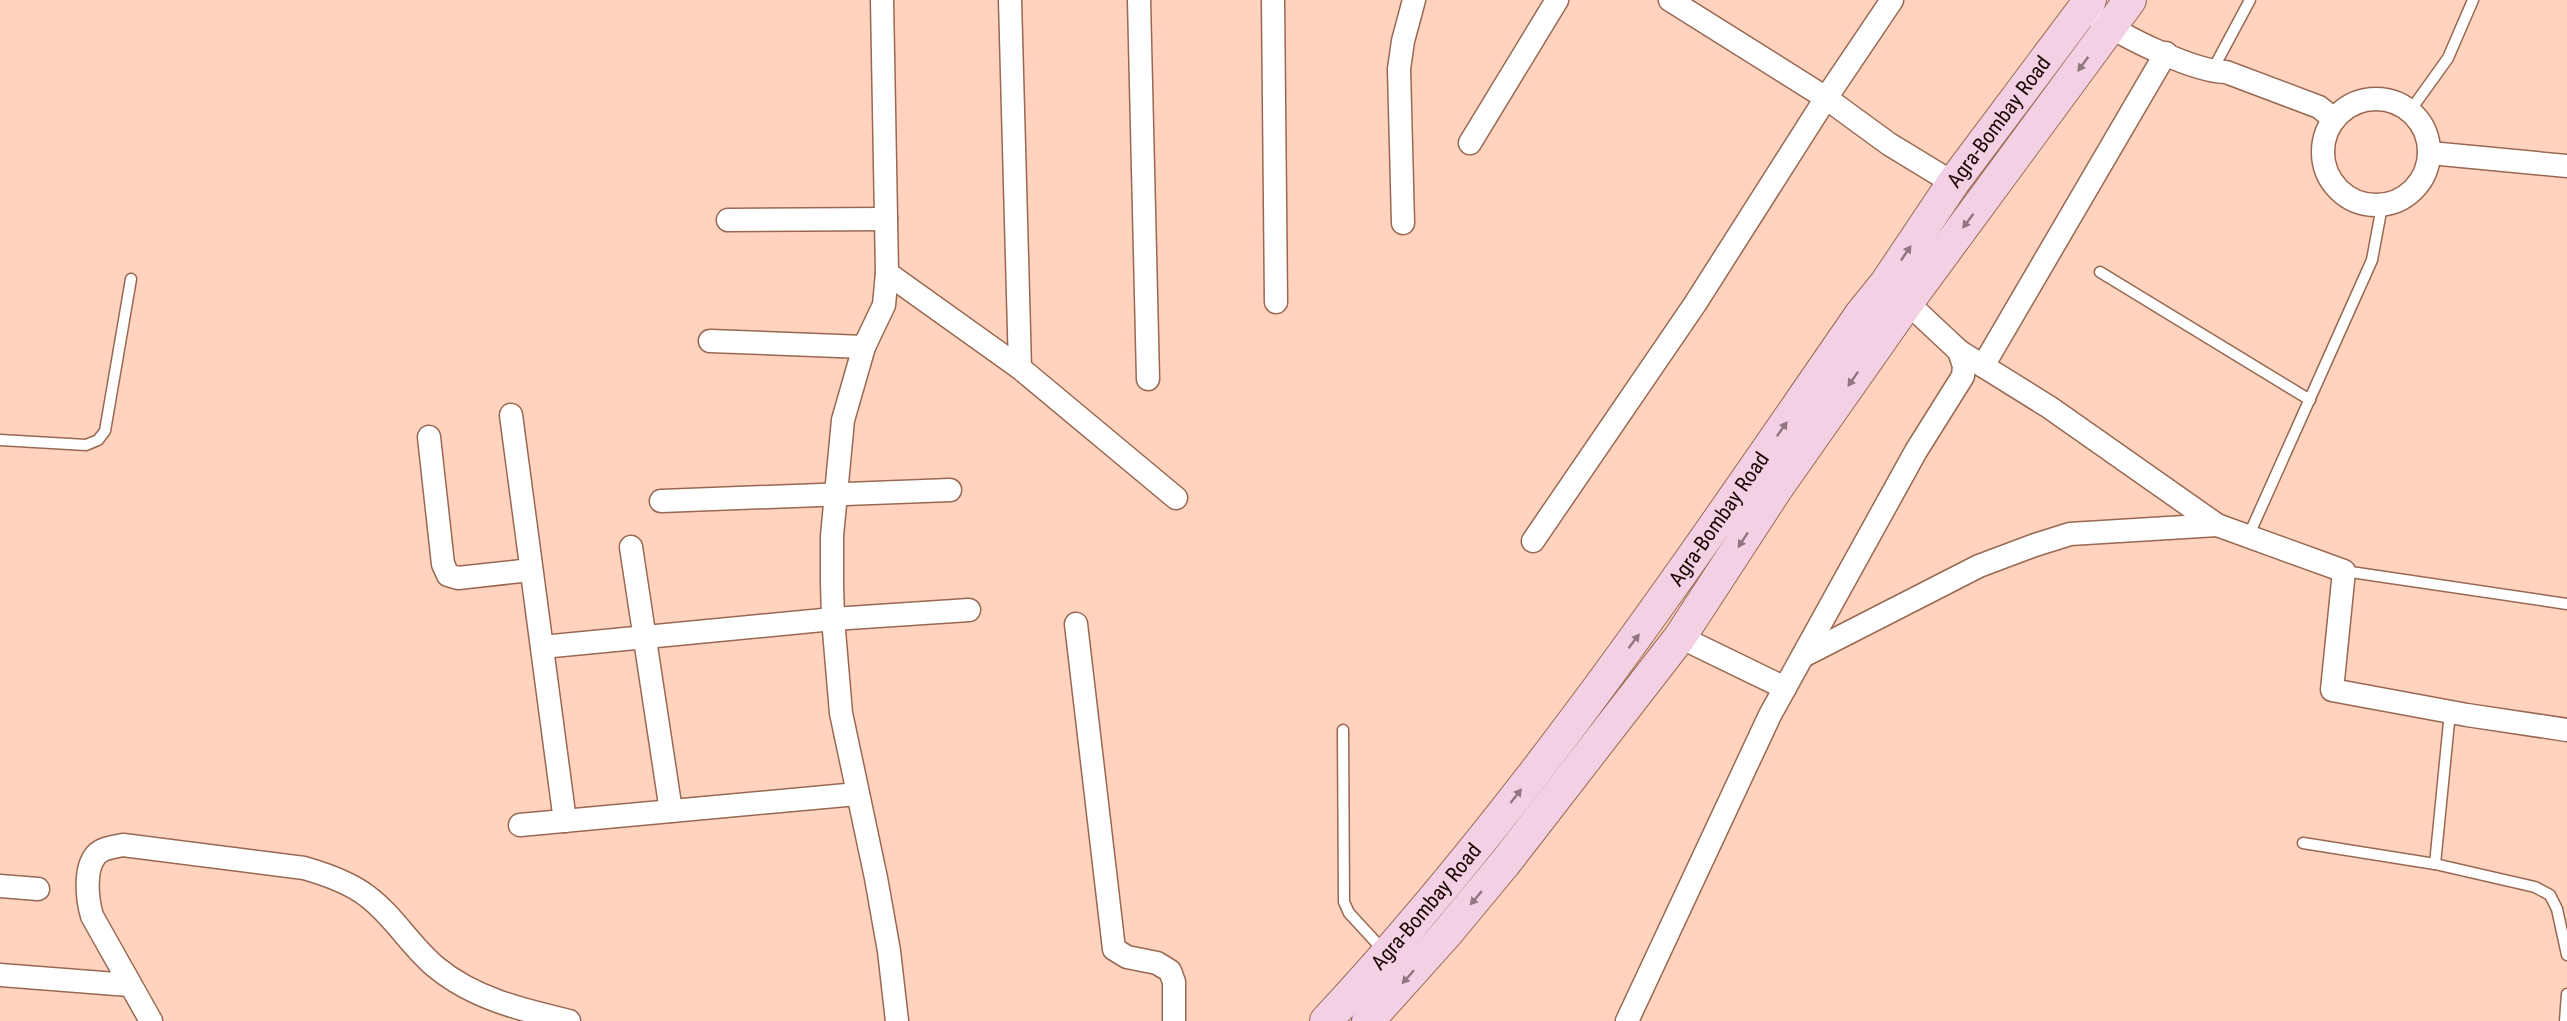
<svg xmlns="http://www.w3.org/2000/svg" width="2567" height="1021" viewBox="0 0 2567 1021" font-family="'Roboto Condensed',sans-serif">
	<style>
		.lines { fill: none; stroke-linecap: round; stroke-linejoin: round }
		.lane-casing { stroke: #986851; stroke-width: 13 }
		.street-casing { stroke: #986851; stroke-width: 25 }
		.secondary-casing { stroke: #986851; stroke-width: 34 }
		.lane { stroke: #fff; stroke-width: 10 }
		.street { stroke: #fff; stroke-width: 22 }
		.secondary { stroke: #f3d0e4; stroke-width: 32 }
		.oneway { fill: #90767e }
		.labels { text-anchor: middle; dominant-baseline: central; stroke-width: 6; stroke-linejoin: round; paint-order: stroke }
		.street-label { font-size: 21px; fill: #180702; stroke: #fff }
	</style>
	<rect width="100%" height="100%" fill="#ffd3be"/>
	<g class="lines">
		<defs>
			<g id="lane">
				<path d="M 2212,71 L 2250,0"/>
				<path d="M 2410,111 L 2448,58 L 2473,0"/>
				<path d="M 2100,272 L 2310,400"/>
				<path d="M 0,440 L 86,445 L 98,440 L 105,431 L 131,279"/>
				<path d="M 2248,537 L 2372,260 L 2382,206"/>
				<path d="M 2344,571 L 2567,604"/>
				<path d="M 2450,712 L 2435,864 L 2535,887 L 2550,895 L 2557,909 L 2567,955"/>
				<path d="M 1343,730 L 1344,902 L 1349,913 L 1385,952"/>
				<path d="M 2303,843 L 2435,864"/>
				<path d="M 2565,1021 L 2567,994"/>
			</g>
			<g id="street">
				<path d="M 882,0 L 887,273 L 884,305 L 864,347 L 843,420 L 832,536 L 832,583 L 833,619 L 841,713 L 876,878 L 889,951 L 897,1021"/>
				<path d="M 1010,0 L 1020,368"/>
				<path d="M 1139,0 L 1148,379"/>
				<path d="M 1273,0 L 1276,302"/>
				<path d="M 1670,0 L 1826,98 L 1889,144 L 1953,183"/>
				<path d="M 2100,19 C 2124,38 2196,72 2226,72 L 2319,107 L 2334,119"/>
				<circle cx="2376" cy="152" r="53"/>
				<path d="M 1470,143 L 1557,0"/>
				<path d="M 2430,153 L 2567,166"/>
				<path d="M 728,220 L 886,219"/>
				<path d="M 1403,223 L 1399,69 L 1403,41 L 1414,0"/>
				<path d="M 887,273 L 1020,368 L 1176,498"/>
				<path d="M 710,341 L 864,347"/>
				<path d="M 1959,351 L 2049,407 L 2217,525 L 2344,571 L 2332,690 L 2467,715 L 2567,730"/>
				<path d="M 1983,366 L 2166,53"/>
				<path d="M 511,415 L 565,821"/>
				<path d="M 429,437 L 443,564 L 448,575 L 458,578 L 531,570"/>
				<path d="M 661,501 L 950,490"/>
				<path d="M 1533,541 L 1695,304 L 1826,98 L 1892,0"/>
				<path d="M 631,547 L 671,811"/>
				<path d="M 1076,624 L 1114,949 L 1127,957 L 1157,963 L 1170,971 L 1174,982 L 1174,1021"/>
				<path d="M 1680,637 L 1785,688"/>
				<path d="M 542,647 L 833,619 L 969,610"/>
				<path d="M 1803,656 L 1979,566 L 2035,545 L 2070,534 L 2217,525"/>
				<path d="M 520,825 L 857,794"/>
				<path d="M 0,886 L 38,889"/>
				<path d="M 0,975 L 129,985"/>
				<path d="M 151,1021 L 92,916 C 87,899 84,869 96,855 C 102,848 114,847 123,845 L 304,868 C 325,874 349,882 367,896 C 394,916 411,947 437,968 C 475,999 523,1010 569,1021"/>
				<path d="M 1627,1021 L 1770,715 L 1916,451 L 1963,376 L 1964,366 L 1959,351 L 1896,292"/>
			</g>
			<g id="secondary">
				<path id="s1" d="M 1326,1021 C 1528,804 1693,557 1861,314 L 1886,283 L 1953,183 L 2090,0"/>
				<path d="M 1368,1021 L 1447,933 L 1505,863 L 1680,637 L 1777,488 L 1907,303 L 2130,0"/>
			</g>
		</defs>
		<use href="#lane" class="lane-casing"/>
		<use href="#street" class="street-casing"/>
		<use href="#secondary" class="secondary-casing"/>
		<use href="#lane" class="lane"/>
		<use href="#street" class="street"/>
		<use href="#secondary" class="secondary"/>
	</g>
	<defs><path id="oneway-solid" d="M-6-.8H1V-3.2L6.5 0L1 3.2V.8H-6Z" transform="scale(1.5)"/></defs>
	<g class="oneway">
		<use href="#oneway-solid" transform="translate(2083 64) rotate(126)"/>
		<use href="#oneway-solid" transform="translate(1968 221) rotate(127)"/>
		<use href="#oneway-solid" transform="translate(1906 253) rotate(-56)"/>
		<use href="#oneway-solid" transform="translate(1853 379) rotate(125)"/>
		<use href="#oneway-solid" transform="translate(1782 429) rotate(-55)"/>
		<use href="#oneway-solid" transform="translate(1743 540) rotate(123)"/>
		<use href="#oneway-solid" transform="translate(1634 641) rotate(-53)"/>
		<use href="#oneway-solid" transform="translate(1516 796) rotate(-52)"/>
		<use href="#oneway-solid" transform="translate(1476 898) rotate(130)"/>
		<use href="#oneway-solid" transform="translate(1408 977) rotate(132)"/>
	</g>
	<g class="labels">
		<g class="street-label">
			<text stroke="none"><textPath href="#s1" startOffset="1124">Agra-Bombay Road</textPath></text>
			<text stroke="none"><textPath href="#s1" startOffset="638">Agra-Bombay Road</textPath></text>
			<text stroke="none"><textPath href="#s1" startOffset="152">Agra-Bombay Road</textPath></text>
		</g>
	</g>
</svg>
